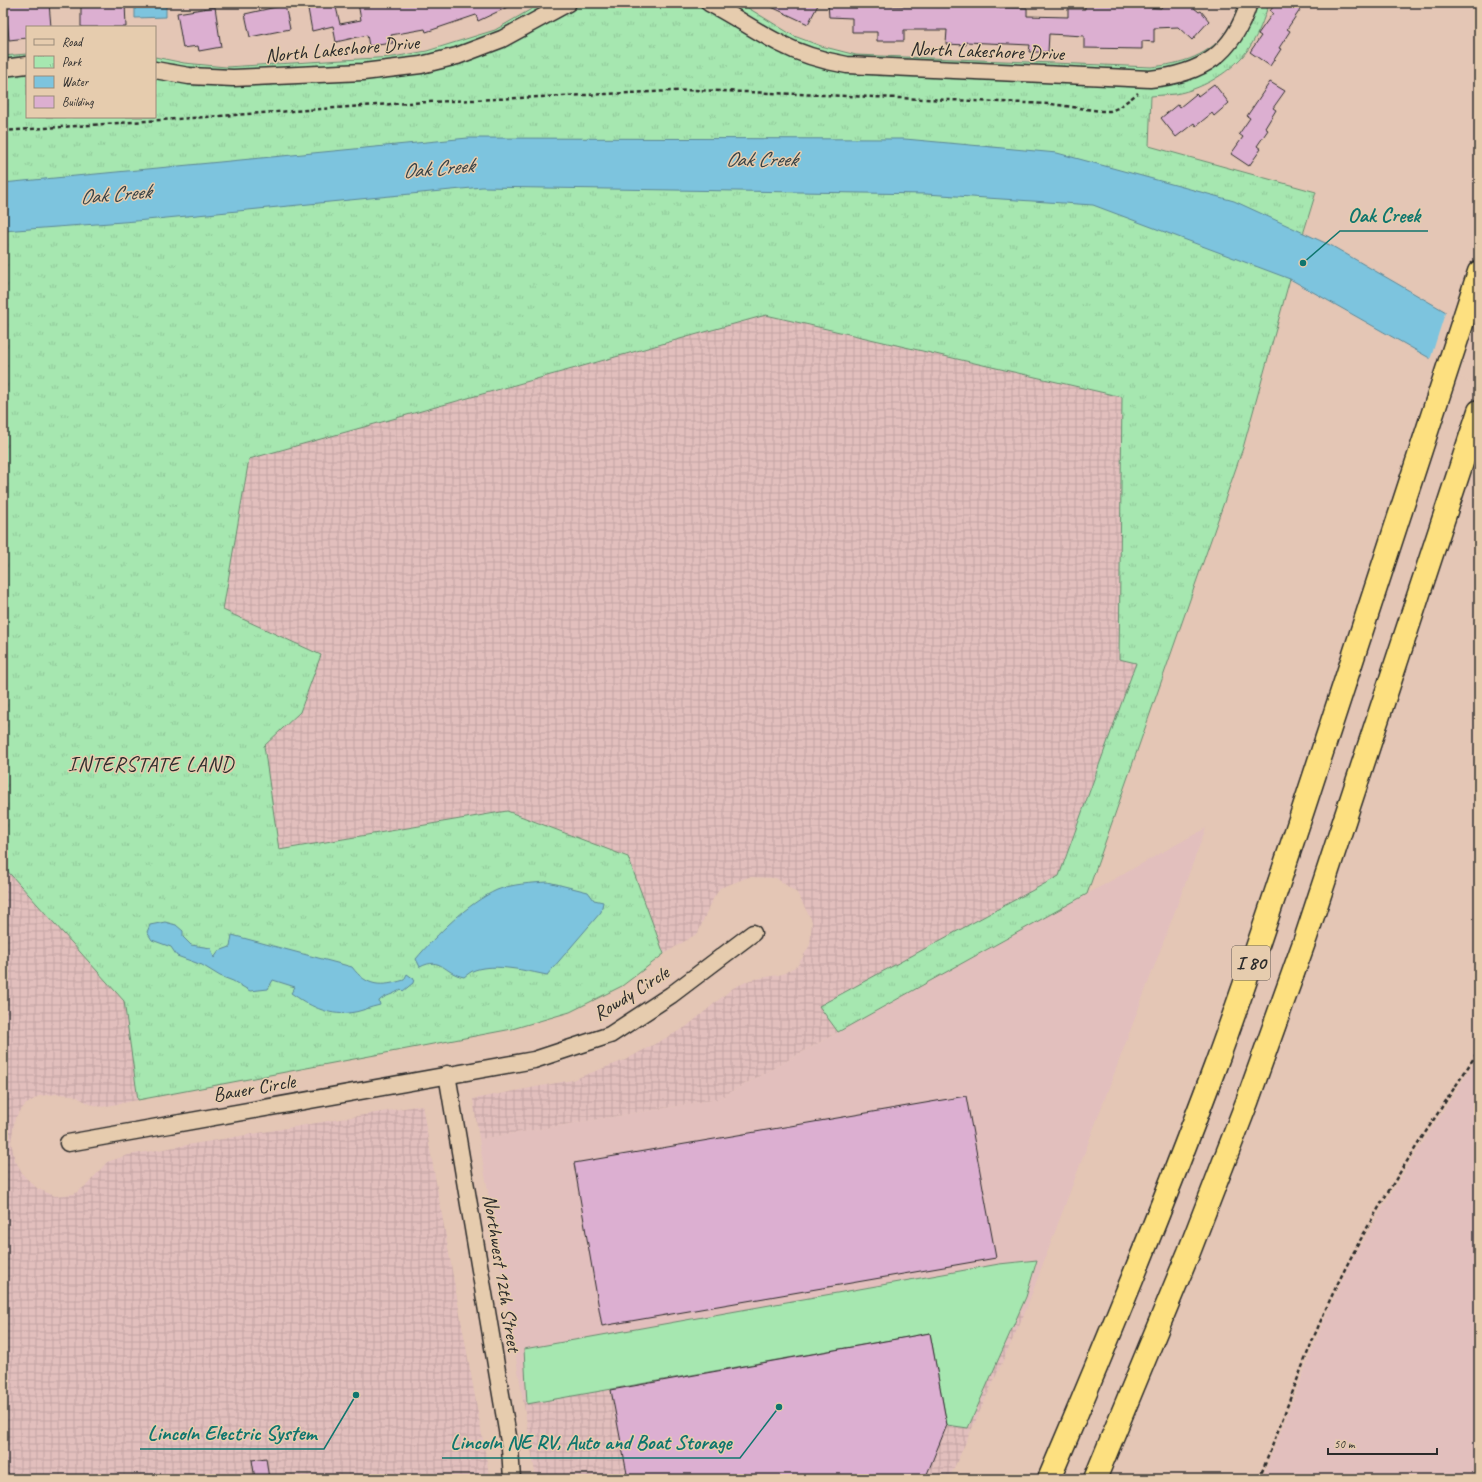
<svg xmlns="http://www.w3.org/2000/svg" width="1482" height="1482" viewBox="0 0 1482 1482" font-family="Caveat,sans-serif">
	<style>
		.built { fill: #e2bfbd }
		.industrial { fill: url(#industrial-grid) }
		.grass { fill: #a6e7b0; stroke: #68896e }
		.park { fill: url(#park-tufts); stroke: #68896e }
		.water { fill: #7dc4de; stroke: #5c8796 }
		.pier { fill: #e4c6b5 }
		.building { fill: #dcafd1; stroke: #2b2b2b }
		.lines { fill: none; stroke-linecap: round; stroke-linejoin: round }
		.minor-casing { stroke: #2b2b2b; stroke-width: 19 }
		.highway-casing { stroke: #2b2b2b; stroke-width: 25 }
		.path { stroke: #2b2b2b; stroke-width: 2.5; stroke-dasharray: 4 3; stroke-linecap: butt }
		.minor { stroke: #e6ccae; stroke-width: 16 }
		.highway { stroke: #fde080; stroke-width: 22 }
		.labels { text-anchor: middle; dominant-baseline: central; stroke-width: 3; stroke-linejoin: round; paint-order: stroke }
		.shield { fill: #e6ccae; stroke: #635b52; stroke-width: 1 }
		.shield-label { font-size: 19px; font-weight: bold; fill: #2b2b2b }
		.street-label { font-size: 20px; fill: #2b2b2b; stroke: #e6ccae }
		.water-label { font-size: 21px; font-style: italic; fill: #374246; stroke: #e6ccae }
		.neighbourhood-label { font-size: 21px; letter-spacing: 1px; fill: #2b2b2b; stroke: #e6ccae }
		.leader { fill: none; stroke: #0f766e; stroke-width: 1.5 }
		.callout-dot { fill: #0f766e; stroke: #e6ccae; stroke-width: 1.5 }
		.callout-label { font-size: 21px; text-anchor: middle; font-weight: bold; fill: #0f766e; stroke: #e6ccae; stroke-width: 3; stroke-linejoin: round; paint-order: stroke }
	</style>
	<defs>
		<pattern id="industrial-grid" width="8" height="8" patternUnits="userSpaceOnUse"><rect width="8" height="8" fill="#e2bfbd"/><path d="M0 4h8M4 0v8" fill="none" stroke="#c2a4a3"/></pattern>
		<pattern id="park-tufts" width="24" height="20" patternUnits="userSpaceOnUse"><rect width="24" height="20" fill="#a6e7b0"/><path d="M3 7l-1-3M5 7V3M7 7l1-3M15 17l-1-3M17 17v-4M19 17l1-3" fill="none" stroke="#8fc698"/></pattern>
	</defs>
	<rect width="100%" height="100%" fill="#e4c6b5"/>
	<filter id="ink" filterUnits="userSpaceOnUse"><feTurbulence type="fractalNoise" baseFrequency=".025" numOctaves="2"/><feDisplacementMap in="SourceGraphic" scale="8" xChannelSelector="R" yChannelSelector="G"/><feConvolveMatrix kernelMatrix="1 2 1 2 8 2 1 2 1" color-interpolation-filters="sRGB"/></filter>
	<g filter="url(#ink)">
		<g class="built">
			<path d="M 1206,828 L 1025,1312 L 523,1400 L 479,1139 L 718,1099 Z"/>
			<path d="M 1479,1055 L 1479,1479 L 1262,1479 L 1322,1325 L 1349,1264 L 1407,1167 Z"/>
		</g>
		<g class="industrial">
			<path d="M 766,315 L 1122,397 L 1119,658 L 1136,663 L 1059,877 L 820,1006 L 838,1032 L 718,1099 L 479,1139 L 473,1099 L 572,1080 L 625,1060 L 686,1027 L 733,988 L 750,980 L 783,974 L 798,965 L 810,945 L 812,921 L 797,893 L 776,878 L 749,877 L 720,888 L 710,904 L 698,933 L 664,954 L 628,857 L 507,811 L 279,850 L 264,746 L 300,712 L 223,610 L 249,459 Z"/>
			<path d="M 3,866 L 124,1001 L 138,1100 L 102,1107 L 90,1104 L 73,1095 L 56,1094 L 39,1096 L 25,1105 L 15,1118 L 11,1142 L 15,1160 L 24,1176 L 38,1189 L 55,1196 L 74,1194 L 87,1185 L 107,1162 L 128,1155 L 422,1105 L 490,1479 L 3,1479 Z"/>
			<path d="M 1025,1312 L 949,1479 L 536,1479 L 523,1400 Z"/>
		</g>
		<path class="grass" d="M 1037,1260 L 1026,1297 L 968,1428 L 947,1425 L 930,1333 L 527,1404 L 524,1349 L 999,1264 Z"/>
		<path class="park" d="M 542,3 L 740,3 L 794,36 L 821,46 L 856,55 L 1151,67 C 1180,64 1212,56 1228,28 C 1233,21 1236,11 1240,3 L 1269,3 C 1265,15 1261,28 1254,40 C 1240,67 1205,89 1175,94 C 1167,95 1159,95 1151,96 L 1149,146 L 1316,192 L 1296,257 L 1243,448 L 1087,894 L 838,1032 L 819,1006 L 1059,876 L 1136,663 L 1119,659 L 1122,397 L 766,315 L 249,459 L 223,610 L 321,655 L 300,712 L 264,746 L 279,850 L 507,811 L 628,857 L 664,954 L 622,986 L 570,1012 L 512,1029 L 138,1100 L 124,1001 L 3,866 L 3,56 L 27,54 L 27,117 L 155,117 L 155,57 L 184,63 L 226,67 L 393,57 L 427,51 L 495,30 Z"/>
		<g class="water">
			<path d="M 166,4 L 166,17 L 135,18 L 135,5 Z"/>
			<path d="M 468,138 L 905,139 L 1057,153 L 1234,201 L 1332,246 L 1479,331 L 1479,386 L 1290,279 L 1093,205 L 926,194 L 482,187 L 136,221 L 3,231 L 3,183 Z"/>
			<path d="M 548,882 L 588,892 L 594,900 L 603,902 L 601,912 L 547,975 C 527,971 495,963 475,970 C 471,971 467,975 464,977 C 443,973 442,956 420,967 L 416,959 C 436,935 468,903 497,890 C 512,884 531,883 548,882 Z"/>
			<path d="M 165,922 L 176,925 L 183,931 L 183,937 L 191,945 L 211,948 L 214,958 L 219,951 L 230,947 L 232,935 L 352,967 C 367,987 381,987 404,980 L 407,974 L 414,979 L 413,983 L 403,991 L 401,989 C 394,995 385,995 379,1001 L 380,1005 C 370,1007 360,1012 349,1013 C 328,1016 308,1005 291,993 L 295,987 L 273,980 L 268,989 L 250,991 L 233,981 L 220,976 L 202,965 L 177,956 L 171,947 L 152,940 L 147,932 L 150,925 Z"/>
		</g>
		<path class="pier" d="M 1446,310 L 1479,329 L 1479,388 L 1430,360 Z"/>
		<g class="building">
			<path d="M 30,3 L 49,3 L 51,27 L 27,27 L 27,38 L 9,40 L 6,5 Z"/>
			<path d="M 89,3 L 125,3 L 126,27 L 81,27 L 81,6 L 89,6 Z"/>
			<path d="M 307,3 L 335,3 L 340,24 L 361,20 L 358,3 L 516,3 L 478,21 L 476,15 L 426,32 L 425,29 L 391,35 L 393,43 L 369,46 L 367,35 L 336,42 L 333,26 L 312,31 Z"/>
			<path d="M 763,3 L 819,3 L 808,24 Z"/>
			<path d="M 828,3 L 891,3 L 891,6 L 1027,8 L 1027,16 L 1068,17 L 1068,9 L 1085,9 L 1085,3 L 1161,8 L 1165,3 L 1188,3 L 1199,12 L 1201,11 L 1209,21 L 1192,40 L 1178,27 L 1154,28 L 1154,42 L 1142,41 L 1142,49 L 1084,48 L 1084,36 L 1049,34 L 1048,52 L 1029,52 L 1030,45 L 966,42 L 966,45 L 946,44 L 947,30 L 904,30 L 904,41 L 877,41 L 877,32 L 852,32 L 852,18 L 829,17 Z"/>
			<path d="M 1276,3 L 1289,3 L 1300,10 L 1287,29 L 1290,31 L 1279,48 L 1281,49 L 1270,66 L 1250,52 L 1261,36 L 1258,34 L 1273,13 L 1270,11 Z"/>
			<path d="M 285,5 L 290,29 L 250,37 L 245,14 Z"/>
			<path d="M 215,7 L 221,47 L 199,51 L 198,46 L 183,48 L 177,13 Z"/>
			<path d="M 1270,82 L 1285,91 L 1273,108 L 1276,110 L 1265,128 L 1268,130 L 1257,146 L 1261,149 L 1249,166 L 1231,154 L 1243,137 L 1239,134 L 1250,118 L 1247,116 Z"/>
			<path d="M 1214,84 L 1229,103 L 1214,116 L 1212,113 L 1196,126 L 1194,123 L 1176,137 L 1161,118 L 1178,104 L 1180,107 L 1196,94 L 1198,96 Z"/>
			<path d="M 966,1096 L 996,1258 L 602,1326 L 574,1163 Z"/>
			<path d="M 930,1333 L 947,1425 L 925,1479 L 628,1479 L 611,1390 Z"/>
			<path d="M 266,1458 L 269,1479 L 255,1479 L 252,1460 Z"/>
		</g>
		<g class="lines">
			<defs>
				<g id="minor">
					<path d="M 709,3 C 733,15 755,31 779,43 C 800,54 824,61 847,65 L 1150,79 C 1202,74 1233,54 1249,3"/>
					<path d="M 3,68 L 27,65"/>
					<path d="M 155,70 L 189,76 L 233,78 L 363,72 L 421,65 L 457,56 L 502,39 L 568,3"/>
					<path d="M 447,1074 L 510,1448 L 512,1479"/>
					<path d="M 68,1143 L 534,1060 L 610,1035 L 671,995 L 753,933"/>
				</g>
				<g id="highway">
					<path d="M 1049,1479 C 1107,1343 1163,1206 1215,1067 C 1256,956 1292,843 1329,731 C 1380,578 1430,425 1479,272"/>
					<path d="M 1095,1479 L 1189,1252 L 1247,1102 L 1306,937 L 1479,411"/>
				</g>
			</defs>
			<use href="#minor" class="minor-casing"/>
			<use href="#highway" class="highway-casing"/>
			<g class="path">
				<path d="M 3,131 L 407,103 L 695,90 L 1051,104 L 1101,111 L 1110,111 L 1118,108 L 1138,93"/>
				<path d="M 1259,1479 C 1286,1414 1307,1346 1338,1283 C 1378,1201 1430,1126 1479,1050"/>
			</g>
			<use href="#minor" class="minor"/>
			<use href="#highway" class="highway"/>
		</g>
	</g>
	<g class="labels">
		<rect class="shield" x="1232" y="946" width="38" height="34" rx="3"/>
		<g class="shield-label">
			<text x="1251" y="963">I 80</text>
		</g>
		<g class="street-label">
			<text transform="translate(342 49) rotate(-5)">North Lakeshore Drive</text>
			<text transform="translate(987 51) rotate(2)">North Lakeshore Drive</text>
			<text transform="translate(631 993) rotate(-32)">Rowdy Circle</text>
			<text transform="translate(254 1088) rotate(-10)">Bauer Circle</text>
			<text transform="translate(502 1273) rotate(81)">Northwest 12th Street</text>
		</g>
		<g class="water-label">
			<text x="761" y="159">Oak Creek</text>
			<text transform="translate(438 168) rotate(-5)">Oak Creek</text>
			<text transform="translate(115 194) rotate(-5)">Oak Creek</text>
		</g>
		<g class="neighbourhood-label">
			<text x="151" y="764">INTERSTATE LAND</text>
		</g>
	</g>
	<path class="leader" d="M1303 263L1340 231H1428M356 1395L324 1449H140M779 1407L740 1458H442"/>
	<g class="callout-dot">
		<circle cx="1303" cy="263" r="4"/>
		<circle cx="356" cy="1395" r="4"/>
		<circle cx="779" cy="1407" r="4"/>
	</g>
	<g class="callout-label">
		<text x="1384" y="222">Oak Creek</text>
		<text x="232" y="1440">Lincoln Electric System</text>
		<text x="591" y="1449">Lincoln NE RV, Auto and Boat Storage</text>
	</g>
	<rect width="1482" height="1482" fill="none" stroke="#e6ccae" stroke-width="16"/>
	<rect x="8" y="8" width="1466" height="1466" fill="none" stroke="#2b2b2b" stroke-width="1.5" filter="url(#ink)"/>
	<rect x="26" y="26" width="130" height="92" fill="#e6ccae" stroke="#9b8c7a"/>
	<rect x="34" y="39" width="20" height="6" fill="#e6ccae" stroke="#9b8c7a"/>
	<text x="62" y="46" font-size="12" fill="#2b2b2b">Road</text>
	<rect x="34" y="56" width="20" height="12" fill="url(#park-tufts)" stroke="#9b8c7a"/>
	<text x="62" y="66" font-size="12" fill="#2b2b2b">Park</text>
	<rect x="34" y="76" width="20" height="12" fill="#7dc4de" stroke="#9b8c7a"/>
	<text x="62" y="86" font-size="12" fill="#2b2b2b">Water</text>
	<rect x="34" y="96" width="20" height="12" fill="#dcafd1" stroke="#9b8c7a"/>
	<text x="62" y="106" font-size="12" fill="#2b2b2b">Building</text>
	<path d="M1328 1448v6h109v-6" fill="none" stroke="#2b2b2b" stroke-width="2"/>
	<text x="1334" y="1448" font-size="12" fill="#2b2b2b" stroke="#e6ccae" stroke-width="3" paint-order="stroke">50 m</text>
</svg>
